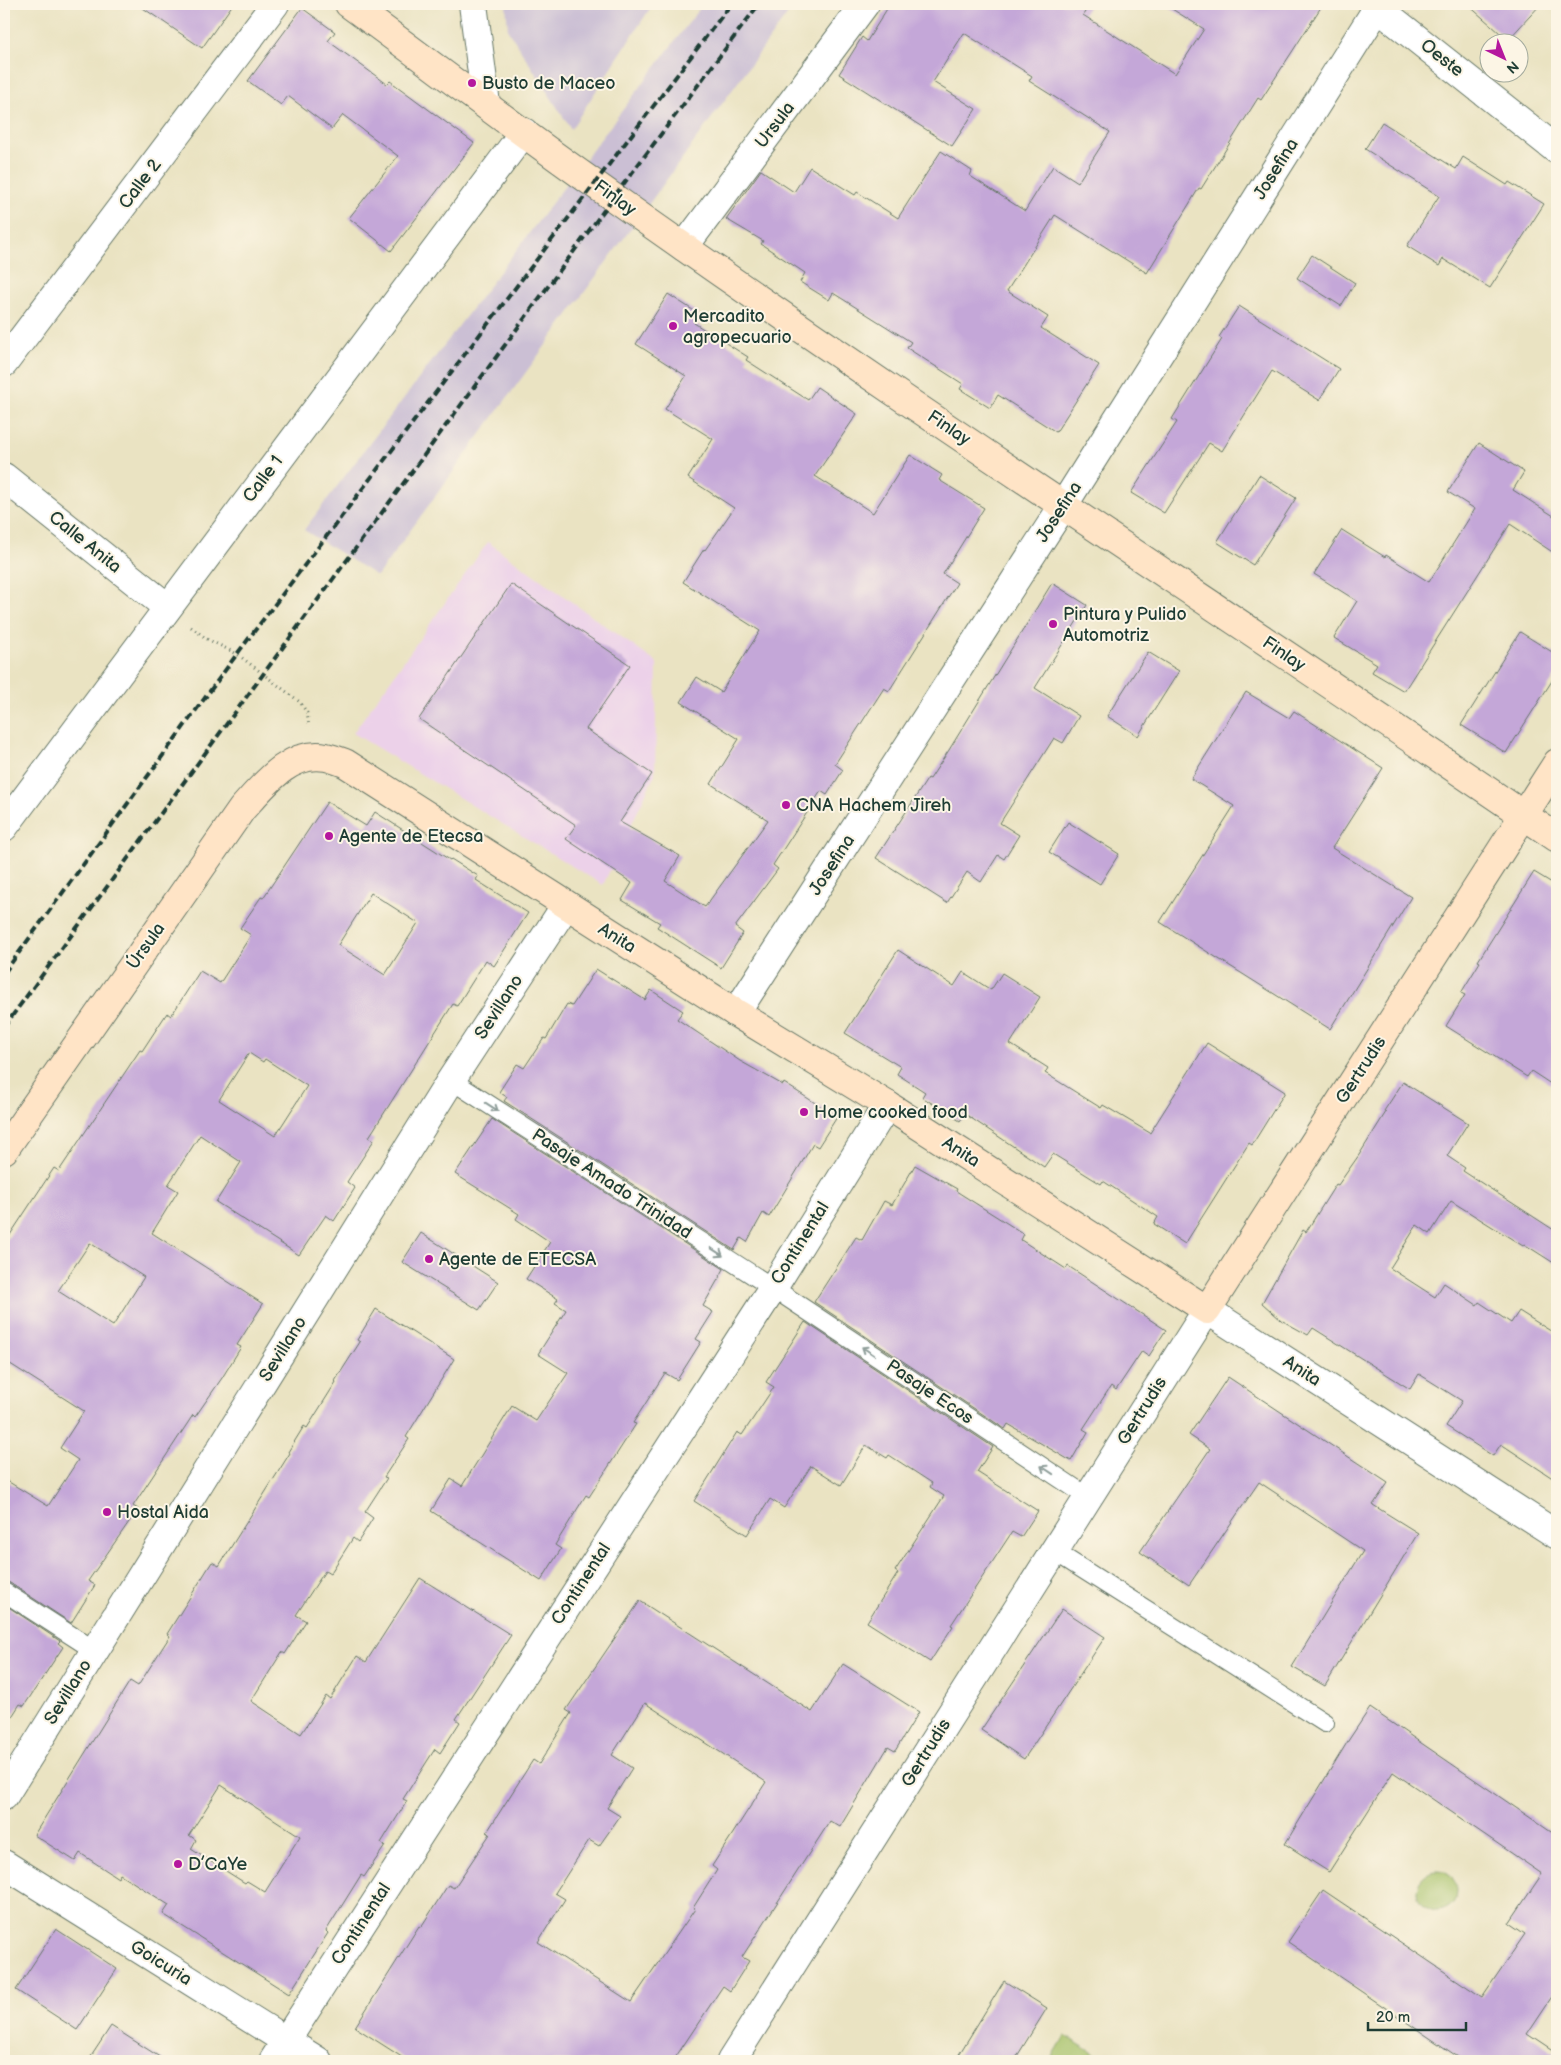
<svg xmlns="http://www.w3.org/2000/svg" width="1561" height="2065" viewBox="0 0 1561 2065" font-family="'Balsamiq Sans',sans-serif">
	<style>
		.built { fill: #ecd1e9 }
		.industrial { fill: #cbbfd4 }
		.green { fill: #a5c168; stroke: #627f4e }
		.building { fill: #c4a7d8; fill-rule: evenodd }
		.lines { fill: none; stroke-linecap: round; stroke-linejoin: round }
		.lane-casing { stroke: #676; stroke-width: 20 }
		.street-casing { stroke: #676; stroke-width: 30 }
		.secondary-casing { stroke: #676; stroke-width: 30 }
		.path { stroke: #676; stroke-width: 3; stroke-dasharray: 1 4; stroke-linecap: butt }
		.lane { stroke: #fff; stroke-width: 18 }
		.street { stroke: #fff; stroke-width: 28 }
		.secondary { stroke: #ffe4c6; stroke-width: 28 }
		.rail { stroke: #1f3d34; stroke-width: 4; stroke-dasharray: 8 4; stroke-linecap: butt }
		.oneway { stroke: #8f9e9a }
		.poi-dot { fill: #b5179e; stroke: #fcf5e5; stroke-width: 2 }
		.labels { text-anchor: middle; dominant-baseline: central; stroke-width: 4; stroke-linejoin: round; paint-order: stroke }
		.street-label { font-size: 18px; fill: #1f3d34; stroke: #fcf5e5 }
		.poi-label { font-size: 18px; fill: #1f3d34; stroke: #fcf5e5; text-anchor: start }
	</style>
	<rect width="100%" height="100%" fill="#fcf5e5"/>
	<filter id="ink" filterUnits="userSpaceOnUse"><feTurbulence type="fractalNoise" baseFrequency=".02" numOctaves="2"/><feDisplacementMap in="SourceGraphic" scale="10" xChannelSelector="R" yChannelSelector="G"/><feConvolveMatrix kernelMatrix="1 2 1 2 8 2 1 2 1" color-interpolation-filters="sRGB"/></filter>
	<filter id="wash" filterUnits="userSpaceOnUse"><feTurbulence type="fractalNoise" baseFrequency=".0096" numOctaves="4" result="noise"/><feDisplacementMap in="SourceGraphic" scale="20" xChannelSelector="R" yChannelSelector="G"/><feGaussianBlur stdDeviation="1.12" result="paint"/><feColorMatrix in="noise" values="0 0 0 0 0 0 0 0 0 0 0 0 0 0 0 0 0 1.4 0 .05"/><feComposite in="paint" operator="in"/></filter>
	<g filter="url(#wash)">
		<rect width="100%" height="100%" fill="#eae3c2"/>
		<path class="built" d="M 488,542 L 657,663 L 655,774 L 603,885 L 353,733 Z"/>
		<g class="industrial">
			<path d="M 506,4 L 653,4 L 571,129 L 508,30 Z"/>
			<path d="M 703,4 L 795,4 L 377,576 L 304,530 Z"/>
		</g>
		<g class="green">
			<circle cx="1437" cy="1891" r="20"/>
			<path d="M 1065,2036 L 1107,2061 L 1050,2061 Z"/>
		</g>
		<g id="blocks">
			<g class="building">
				<path d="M 137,4 L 233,4 L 202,48 Z"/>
				<path d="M 890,4 L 1090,4 L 1083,15 L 1175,74 L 1204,29 L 1164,4 L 1323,4 L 1261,100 L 1258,98 L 1201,189 L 1199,188 L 1147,273 L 1055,215 L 1007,291 L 1048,317 L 1041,328 L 1099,365 L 1056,432 L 998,395 L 990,408 L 960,389 L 963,384 L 907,348 L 911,342 L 833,293 L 829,300 L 800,282 L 805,273 L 761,244 L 763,241 L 726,219 L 761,170 L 794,192 L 810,167 L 855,195 L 857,192 L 898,218 L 941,151 L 972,171 L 970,176 L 1025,211 L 1053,166 L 1078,182 L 1110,132 L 1029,81 L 1032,76 L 964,33 L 933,82 L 976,109 L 952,146 L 839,74 L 862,37 L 867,41 Z"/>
				<path d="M 1467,4 L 1541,4 L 1508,40 Z"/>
				<path d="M 302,8 L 335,32 L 328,41 L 387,84 L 390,81 L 474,143 L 391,251 L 349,218 L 398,156 L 343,115 L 332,129 L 288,96 L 281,105 L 248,81 Z"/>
				<path d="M 1382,122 L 1456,169 L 1463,157 L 1507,185 L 1509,182 L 1544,204 L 1490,288 L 1443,259 L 1439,266 L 1407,246 L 1439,196 L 1365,149 Z"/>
				<path d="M 1312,255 L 1355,283 L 1341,306 L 1297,278 Z"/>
				<path d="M 668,294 L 699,314 L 694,323 L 748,357 L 746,360 L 808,400 L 817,387 L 857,414 L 815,476 L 873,513 L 910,455 L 942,475 L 939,480 L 984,508 L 943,574 L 957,583 L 889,691 L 884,688 L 835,764 L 843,770 L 827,795 L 821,791 L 773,865 L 778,869 L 735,927 L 743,933 L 721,968 L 657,927 L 660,923 L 622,900 L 632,883 L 566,839 L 576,825 L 419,719 L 511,584 L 630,665 L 586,729 L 652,774 L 620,822 L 680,856 L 665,881 L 705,907 L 768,820 L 711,784 L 739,739 L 681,702 L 697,677 L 721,692 L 760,631 L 683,582 L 704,549 L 705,550 L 734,508 L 688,478 L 713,439 L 665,409 L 686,376 L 636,344 Z"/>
				<path d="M 1239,306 L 1339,369 L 1319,400 L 1272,371 L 1222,451 L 1209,443 L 1164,513 L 1131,493 L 1177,422 L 1172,419 L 1222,339 L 1219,337 Z"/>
				<path d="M 1479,443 L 1524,472 L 1513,490 L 1557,518 L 1557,555 L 1510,524 L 1404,691 L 1372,672 L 1377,664 L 1334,638 L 1357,601 L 1314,574 L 1342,530 L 1385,557 L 1386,555 L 1429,582 L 1475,509 L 1448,492 Z"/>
				<path d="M 1259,475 L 1296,498 L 1253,565 L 1217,542 Z"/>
				<path d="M 1052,583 L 1087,605 L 1035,688 L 1079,716 L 1063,743 L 1054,738 L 1000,823 L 1019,835 L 1004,859 L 998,855 L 981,882 L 967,872 L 947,903 L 876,858 L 928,778 L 930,779 L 949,750 Z"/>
				<path d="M 1520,632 L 1557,655 L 1557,673 L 1506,753 L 1461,725 Z"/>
				<path d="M 1148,652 L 1179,671 L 1138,736 L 1107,716 Z"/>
				<path d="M 1246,692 L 1289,718 L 1294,711 L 1383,768 L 1332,848 L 1411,897 L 1330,1029 L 1160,922 L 1234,806 L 1191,779 Z"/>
				<path d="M 327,802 L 366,826 L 375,812 L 450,860 L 451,859 L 478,876 L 476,880 L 528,913 L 494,966 L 486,960 L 457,1006 L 453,1004 L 369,1137 L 374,1140 L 347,1182 L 355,1188 L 334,1221 L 326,1215 L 299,1255 L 216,1202 L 241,1162 L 200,1135 L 168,1185 L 178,1191 L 152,1233 L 263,1304 L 237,1345 L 241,1347 L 222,1378 L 195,1417 L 193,1415 L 133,1506 L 138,1509 L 88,1581 L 95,1585 L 71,1623 L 10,1583 L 4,1581 L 4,1479 L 48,1506 L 78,1460 L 60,1448 L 84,1411 L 4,1360 L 4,1244 L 54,1168 L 59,1171 L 140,1050 L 142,1051 L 167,1013 L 171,1016 L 200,971 L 220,983 L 251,935 L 240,928 L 261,897 L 263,898 ZM 371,893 L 418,923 L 385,975 L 338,945 ZM 249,1053 L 263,1062 L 265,1059 L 307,1086 L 275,1136 L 219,1100 ZM 90,1243 L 144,1277 L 113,1326 L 58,1291 Z"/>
				<path d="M 1068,822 L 1119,854 L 1100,884 L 1049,852 Z"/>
				<path d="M 1534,872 L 1557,886 L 1557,1088 L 1531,1071 L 1527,1077 L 1446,1026 L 1465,995 L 1461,993 L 1480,962 L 1478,961 Z"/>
				<path d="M 898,950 L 954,986 L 963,972 L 991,990 L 1002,973 L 1040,997 L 1010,1044 L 1048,1068 L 1045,1073 L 1101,1108 L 1103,1105 L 1150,1133 L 1207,1043 L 1285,1092 L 1252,1145 L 1249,1143 L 1185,1244 L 1154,1224 L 1158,1217 L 1103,1181 L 1101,1184 L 1053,1154 L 1044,1167 L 965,1114 L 960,1121 L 922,1097 L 925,1092 L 897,1074 L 901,1067 L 845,1033 Z"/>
				<path d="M 596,969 L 645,1000 L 651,990 L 683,1011 L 677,1019 L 740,1061 L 783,1085 L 784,1083 L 837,1117 L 818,1147 L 813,1144 L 769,1217 L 763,1213 L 747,1242 L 741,1238 L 734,1250 L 504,1101 L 507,1097 L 499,1092 L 517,1064 L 524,1068 L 544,1038 L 546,1039 L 567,1004 L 572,1006 Z"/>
				<path d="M 1403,1082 L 1468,1123 L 1447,1156 L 1465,1168 L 1463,1171 L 1557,1232 L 1557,1265 L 1524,1244 L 1523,1246 L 1451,1201 L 1430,1234 L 1417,1225 L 1390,1268 L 1435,1297 L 1444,1283 L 1477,1305 L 1479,1302 L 1511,1323 L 1519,1311 L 1557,1335 L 1557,1481 L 1501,1444 L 1493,1456 L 1446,1426 L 1462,1401 L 1419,1374 L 1410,1389 L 1313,1328 L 1308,1335 L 1281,1320 L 1262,1303 L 1303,1230 L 1306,1232 L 1336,1184 L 1338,1185 L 1359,1155 L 1386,1112 L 1384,1111 Z"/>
				<path d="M 492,1119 L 724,1269 L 703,1306 L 713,1312 L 696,1339 L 701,1342 L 677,1380 L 665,1373 L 633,1423 L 636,1424 L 589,1497 L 586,1495 L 555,1545 L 561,1549 L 541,1581 L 431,1511 L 451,1479 L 462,1486 L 512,1406 L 536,1421 L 568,1373 L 538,1354 L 566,1310 L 555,1303 L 558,1299 L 526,1279 L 550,1242 L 516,1219 L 519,1214 L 455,1174 Z"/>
				<path d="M 915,1165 L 957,1189 L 956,1191 L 1024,1234 L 1021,1240 L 1066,1269 L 1068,1266 L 1166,1330 L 1149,1356 L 1142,1351 L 1116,1390 L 1111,1386 L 1083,1429 L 1088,1432 L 1071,1461 L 1008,1424 L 1005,1429 L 814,1302 L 856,1237 L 862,1240 L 884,1201 L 892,1205 Z"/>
				<path d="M 421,1233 L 498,1282 L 479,1310 L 402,1262 Z"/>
				<path d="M 376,1309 L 454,1359 L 406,1437 L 409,1439 L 384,1477 L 387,1478 L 365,1512 L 373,1518 L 358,1542 L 353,1538 L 330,1574 L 325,1571 L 296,1615 L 306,1621 L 285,1654 L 282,1652 L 251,1701 L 301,1734 L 326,1696 L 330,1699 L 357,1656 L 366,1662 L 420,1578 L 511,1635 L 456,1719 L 460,1722 L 440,1753 L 435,1749 L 403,1799 L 407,1801 L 381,1843 L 385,1846 L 364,1877 L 361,1875 L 326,1931 L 328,1933 L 289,1994 L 163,1914 L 169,1905 L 120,1874 L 118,1878 L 80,1853 L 75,1861 L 34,1835 L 130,1681 L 138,1686 L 170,1636 L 167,1634 L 212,1562 L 219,1566 L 290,1453 L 288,1452 L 304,1426 L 307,1428 L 336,1382 L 335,1381 L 360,1342 L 357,1340 ZM 221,1785 L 300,1836 L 265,1892 L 247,1881 L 245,1883 L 191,1849 L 196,1840 L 189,1835 Z"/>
				<path d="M 805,1322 L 993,1447 L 977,1472 L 1038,1511 L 1021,1537 L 1012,1532 L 951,1625 L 953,1626 L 930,1662 L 867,1622 L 898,1573 L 895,1571 L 944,1496 L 930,1487 L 932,1483 L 889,1455 L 887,1458 L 866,1445 L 841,1485 L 811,1466 L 784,1508 L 770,1499 L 747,1535 L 694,1501 L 737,1432 L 742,1435 L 774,1387 L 766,1382 Z"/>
				<path d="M 1228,1377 L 1388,1483 L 1373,1505 L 1418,1533 L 1325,1686 L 1292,1667 L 1363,1551 L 1259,1482 L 1189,1585 L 1140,1552 L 1210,1449 L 1189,1435 Z"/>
				<path d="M 640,1601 L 812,1712 L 843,1664 L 919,1712 L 895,1751 L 888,1747 L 840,1827 L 830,1821 L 742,1957 L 749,1961 L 730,1991 L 723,1986 L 673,2061 L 408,2061 L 355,2027 L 419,1926 L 421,1927 L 448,1885 L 454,1888 L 490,1834 L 487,1832 L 533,1760 L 539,1764 L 571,1713 L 566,1710 ZM 645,1703 L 766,1782 L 712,1866 L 717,1870 L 693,1908 L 695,1909 L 631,2002 L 538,1942 L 565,1899 L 555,1893 L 589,1840 L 599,1846 L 620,1816 L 607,1808 L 632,1768 L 612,1755 Z"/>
				<path d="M 4,1604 L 60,1641 L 58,1643 L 63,1647 L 24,1706 L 20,1704 L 4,1729 Z"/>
				<path d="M 1062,1609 L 1105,1637 L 1024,1759 L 981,1730 Z"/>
				<path d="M 1370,1708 L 1557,1836 L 1557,1989 L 1527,2034 L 1557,2054 L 1557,2061 L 1464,2061 L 1288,1942 L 1323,1890 L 1482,1997 L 1525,1934 L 1509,1923 L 1542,1874 L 1393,1772 L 1329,1872 L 1285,1844 L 1348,1741 Z"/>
				<path d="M 56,1929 L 117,1969 L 77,2030 L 16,1990 Z"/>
				<path d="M 1004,1981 L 1047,2008 L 1014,2061 L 955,2061 Z"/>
				<path d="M 111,2026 L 166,2061 L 88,2061 Z"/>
			</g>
		</g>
	</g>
	<g filter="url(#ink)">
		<use href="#blocks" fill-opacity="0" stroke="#676" stroke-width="1"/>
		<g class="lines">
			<defs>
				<g id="lane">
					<path d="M 451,1080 L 773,1288 L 1088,1497"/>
					<path d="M 1054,1551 L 1325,1723"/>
					<path d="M 4,1592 L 94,1650"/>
				</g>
				<g id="street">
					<path d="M 473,4 L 486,104"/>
					<path d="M 1373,4 L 1557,150"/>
					<path d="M 684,247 L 865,4"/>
					<path d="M 4,363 L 275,4"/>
					<path d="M 4,477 L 167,607"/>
					<path d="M 4,827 L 524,132"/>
					<path d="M 736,1013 L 1063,506 L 1378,7"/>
					<path d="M 4,1796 L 451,1080 L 566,905"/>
					<path d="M 4,1864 L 318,2061"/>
					<path d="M 273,2061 L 773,1288 L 887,1105"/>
					<path d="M 731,2061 L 1207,1310 L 1557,1535"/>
				</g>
				<g id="secondary">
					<path d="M 349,4 C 438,69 526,137 617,200 C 926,419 1245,624 1557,838"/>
					<path d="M 4,1150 L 242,809 C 263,786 290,750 326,757 C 332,758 339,761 345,763 L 736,1013 L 887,1105 L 1207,1310 L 1557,763"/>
				</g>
			</defs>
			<use href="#lane" class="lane-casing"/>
			<use href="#street" class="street-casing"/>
			<use href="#secondary" class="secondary-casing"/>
			<path class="path" d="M 191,627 L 207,639 L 237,654 L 300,702 L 307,713 L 309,726"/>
			<use href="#lane" class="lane"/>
			<use href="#street" class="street"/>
			<use href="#secondary" class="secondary"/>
			<g class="rail">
				<path d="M 4,973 L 237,654 L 731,4"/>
				<path d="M 4,1027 L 613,198 L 759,4"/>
			</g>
		</g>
		<defs><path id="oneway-shaft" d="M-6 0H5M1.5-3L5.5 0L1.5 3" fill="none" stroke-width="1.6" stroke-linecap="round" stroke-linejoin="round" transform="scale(1.25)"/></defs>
		<g class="oneway">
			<use href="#oneway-shaft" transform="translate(492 1107) rotate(33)"/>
			<use href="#oneway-shaft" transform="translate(717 1252) rotate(33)"/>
			<use href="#oneway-shaft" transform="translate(868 1351) rotate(-146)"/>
			<use href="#oneway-shaft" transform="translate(1047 1470) rotate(-146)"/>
		</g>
	</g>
	<g class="poi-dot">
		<circle cx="472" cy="83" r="5"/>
		<circle cx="673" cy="326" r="5"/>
		<circle cx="1053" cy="624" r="5"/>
		<circle cx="786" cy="805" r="5"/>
		<circle cx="329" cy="836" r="5"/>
		<circle cx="804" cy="1112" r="5"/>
		<circle cx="429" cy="1259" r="5"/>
		<circle cx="107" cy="1512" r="5"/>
		<circle cx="178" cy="1864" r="5"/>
	</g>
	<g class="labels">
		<g class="street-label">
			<text transform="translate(1442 58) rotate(38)">Oeste</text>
			<text transform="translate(775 125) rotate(-53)">Ursula</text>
			<text transform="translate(1276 169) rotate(-58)">Josefina</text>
			<text transform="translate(140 184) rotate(-53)">Calle 2</text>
			<text transform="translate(615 198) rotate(36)">Finlay</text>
			<text transform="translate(949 428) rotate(34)">Finlay</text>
			<text transform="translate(263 479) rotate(-53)">Calle 1</text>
			<text transform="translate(1059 512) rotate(-57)">Josefina</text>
			<text transform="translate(85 542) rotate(39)">Calle Anita</text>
			<text transform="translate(1284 654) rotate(34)">Finlay</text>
			<text transform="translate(832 865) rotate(-57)">Josefina</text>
			<text transform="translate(617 938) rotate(32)">Anita</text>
			<text transform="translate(146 946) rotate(-55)">Úrsula</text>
			<text transform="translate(499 1007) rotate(-57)">Sevillano</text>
			<text transform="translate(1361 1070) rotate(-57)">Gertrudis</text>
			<text transform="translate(961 1152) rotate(33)">Anita</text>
			<text transform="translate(612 1184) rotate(33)">Pasaje Amado Trinidad</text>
			<text transform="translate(800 1243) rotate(-58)">Continental</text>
			<text transform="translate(283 1349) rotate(-58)">Sevillano</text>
			<text transform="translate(1302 1371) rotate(33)">Anita</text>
			<text transform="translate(930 1392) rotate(34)">Pasaje Ecos</text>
			<text transform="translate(1142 1411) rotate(-58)">Gertrudis</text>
			<text transform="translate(581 1584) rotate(-57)">Continental</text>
			<text transform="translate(68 1692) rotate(-58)">Sevillano</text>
			<text transform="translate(926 1753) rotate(-58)">Gertrudis</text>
			<text transform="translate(361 1924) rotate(-57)">Continental</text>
			<text transform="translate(161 1963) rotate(32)">Goicuria</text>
		</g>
		<g class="poi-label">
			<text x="482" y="83">Busto de Maceo</text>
			<text x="683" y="316">Mercadito<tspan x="683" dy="21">agropecuario</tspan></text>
			<text x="1063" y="614">Pintura y Pulido<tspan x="1063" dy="21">Automotriz</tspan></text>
			<text x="796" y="805">CNA Hachem Jireh</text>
			<text x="339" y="836">Agente de Etecsa</text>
			<text x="814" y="1112">Home cooked food</text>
			<text x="439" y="1259">Agente de ETECSA</text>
			<text x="117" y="1512">Hostal Aida</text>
			<text x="188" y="1864">D’CaYe</text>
		</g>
	</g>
	<rect width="1561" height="2065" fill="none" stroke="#fcf5e5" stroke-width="20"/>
	<g transform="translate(1504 58) rotate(137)"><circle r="24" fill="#fcf5e5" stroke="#a4ab9e"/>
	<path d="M0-4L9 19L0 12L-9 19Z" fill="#b5179e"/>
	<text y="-8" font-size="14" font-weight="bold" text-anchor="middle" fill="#1f3d34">N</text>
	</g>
	<path d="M1368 2022v8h98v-8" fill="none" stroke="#1f3d34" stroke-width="2.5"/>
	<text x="1376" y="2022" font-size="15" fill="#1f3d34" stroke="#fcf5e5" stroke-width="4" paint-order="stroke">20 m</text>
</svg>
